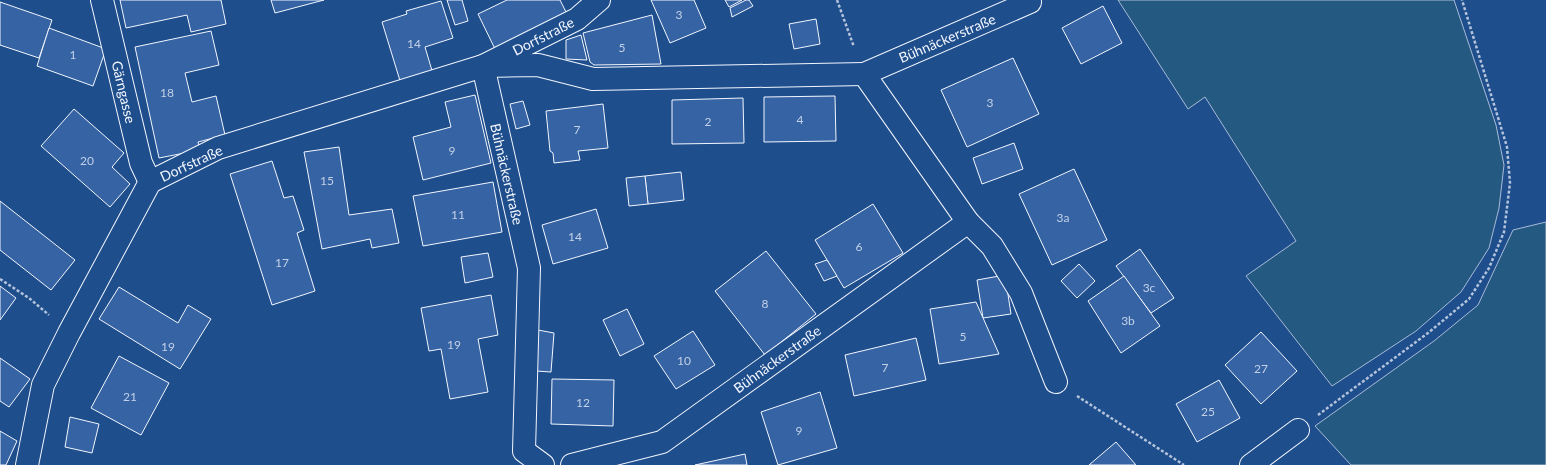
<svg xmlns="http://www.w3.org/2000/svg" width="1546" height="465" viewBox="0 0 1546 465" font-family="Lato,sans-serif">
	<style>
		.green { fill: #245a82; stroke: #a8bbd7 }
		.building { fill: #3563a3; stroke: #f2f6ff }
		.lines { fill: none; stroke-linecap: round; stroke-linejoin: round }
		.street-casing { stroke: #f2f6ff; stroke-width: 24 }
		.path { stroke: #b3c4dc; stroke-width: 2.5; stroke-dasharray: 3 2; stroke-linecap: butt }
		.street { stroke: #1f4e8c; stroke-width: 22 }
		.labels { text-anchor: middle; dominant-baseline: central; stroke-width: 3; stroke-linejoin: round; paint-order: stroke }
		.number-label { font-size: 12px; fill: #c3d1e8 }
		.street-label { font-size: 14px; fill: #f2f6ff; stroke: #1f4e8c }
	</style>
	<rect width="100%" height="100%" fill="#1f4e8c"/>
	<g class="green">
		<path d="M 1118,0 L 1454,0 L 1496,125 L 1504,165 L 1499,208 L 1489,248 L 1461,292 L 1416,331 L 1332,386 L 1246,276 L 1296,241 L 1205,97 L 1188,109 Z"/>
		<path d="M 1546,222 L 1546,465 L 1351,465 L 1315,426 L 1434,341 L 1478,305 L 1513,230 Z"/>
	</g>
	<g class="building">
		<path d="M 120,0 L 221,0 L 226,24 L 191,32 L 187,15 L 126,28 Z"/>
		<path d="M 271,0 L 324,0 L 275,13 Z"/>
		<path d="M 447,0 L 462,0 L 468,21 L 455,25 Z"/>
		<path d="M 507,0 L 560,0 L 568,16 L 496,51 L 478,14 Z"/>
		<path d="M 651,0 L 694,0 L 706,28 L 670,43 Z"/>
		<path d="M 725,0 L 742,0 L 729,7 Z"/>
		<path d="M 746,0 L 749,0 L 753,6 L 732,17 L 730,8 Z"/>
		<path d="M 441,1 L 453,38 L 425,47 L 433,74 L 401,84 L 382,22 L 407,14 L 406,11 Z"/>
		<path d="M 0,2 L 52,20 L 39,58 L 0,45 Z"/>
		<path d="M 1103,6 L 1122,43 L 1081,64 L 1062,28 Z"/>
		<path d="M 652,15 L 661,64 L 594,65 L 590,62 L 583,33 Z"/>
		<path d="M 816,19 L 820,44 L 794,49 L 789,24 Z"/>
		<path d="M 49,28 L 106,49 L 93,86 L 37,66 Z"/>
		<path d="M 211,31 L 219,65 L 185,73 L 192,102 L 216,96 L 225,135 L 198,142 L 200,150 L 159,158 L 135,47 Z"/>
		<path d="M 581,35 L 587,60 L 566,59 L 566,40 Z"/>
		<path d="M 1013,58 L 1039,114 L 967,147 L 941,90 Z"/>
		<path d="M 475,95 L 491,163 L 423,180 L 413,137 L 451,127 L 445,102 Z"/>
		<path d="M 835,96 L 836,141 L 764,142 L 764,97 Z"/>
		<path d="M 743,98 L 744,143 L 672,144 L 672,100 Z"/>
		<path d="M 523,101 L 530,125 L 516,129 L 510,104 Z"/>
		<path d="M 603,104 L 608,148 L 578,151 L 580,160 L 554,163 L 553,153 L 550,151 L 546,111 Z"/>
		<path d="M 74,109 L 124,153 L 112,167 L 130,184 L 110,207 L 41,146 Z"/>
		<path d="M 1014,143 L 1023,169 L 982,184 L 973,158 Z"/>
		<path d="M 339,147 L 349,215 L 392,209 L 399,243 L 372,248 L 370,239 L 322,249 L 304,152 Z"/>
		<path d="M 272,161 L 284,198 L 293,196 L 304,230 L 297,233 L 315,291 L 272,305 L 230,174 Z"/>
		<path d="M 1074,169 L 1107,240 L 1052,265 L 1019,194 Z"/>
		<path d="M 681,172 L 684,200 L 648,204 L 645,176 Z"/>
		<path d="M 645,176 L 648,204 L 629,206 L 626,178 Z"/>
		<path d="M 493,182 L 502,232 L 423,246 L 413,196 Z"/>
		<path d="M 0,201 L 75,260 L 51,290 L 0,250 Z"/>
		<path d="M 873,204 L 903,253 L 844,288 L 815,240 Z"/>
		<path d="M 596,209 L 608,248 L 553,264 L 542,225 Z"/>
		<path d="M 1140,249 L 1174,298 L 1151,313 L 1116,266 Z"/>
		<path d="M 766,251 L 816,314 L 765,355 L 715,291 Z"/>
		<path d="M 488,253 L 493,277 L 465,283 L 461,257 Z"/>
		<path d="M 827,260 L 837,276 L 824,281 L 815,264 Z"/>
		<path d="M 1079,264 L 1095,281 L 1077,298 L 1061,281 Z"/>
		<path d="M 1005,275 L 1011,314 L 983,318 L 977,280 Z"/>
		<path d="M 1124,276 L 1160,326 L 1121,353 L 1088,301 Z"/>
		<path d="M 0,286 L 16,298 L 0,320 Z"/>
		<path d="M 119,287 L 178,323 L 188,305 L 211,319 L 180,369 L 99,319 Z"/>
		<path d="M 491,295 L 498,335 L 478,339 L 488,392 L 450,399 L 441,349 L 429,351 L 421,308 Z"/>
		<path d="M 976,302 L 999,354 L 939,364 L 930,309 Z"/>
		<path d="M 627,309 L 644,344 L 620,356 L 603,320 Z"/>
		<path d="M 538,330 L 554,333 L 551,372 L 536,371 Z"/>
		<path d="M 693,331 L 715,365 L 676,389 L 654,356 Z"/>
		<path d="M 1261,332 L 1297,371 L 1261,404 L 1225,365 Z"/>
		<path d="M 916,338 L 926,380 L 854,396 L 845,355 Z"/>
		<path d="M 119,356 L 169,383 L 141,435 L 91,408 Z"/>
		<path d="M 0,358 L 30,379 L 9,407 L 0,401 Z"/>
		<path d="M 552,379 L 614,380 L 613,426 L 551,424 Z"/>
		<path d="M 1219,380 L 1240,418 L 1197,442 L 1176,404 Z"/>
		<path d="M 820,392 L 837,448 L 778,465 L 761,412 Z"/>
		<path d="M 70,417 L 99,424 L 92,453 L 65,447 Z"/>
		<path d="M 0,431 L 17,441 L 6,465 L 0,465 Z"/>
		<path d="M 1116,442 L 1136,465 L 1089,465 Z"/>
		<path d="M 745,454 L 747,465 L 695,465 Z"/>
	</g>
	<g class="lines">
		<defs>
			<g id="street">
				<path d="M 102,0 L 141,163 L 150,182"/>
				<path d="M 968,222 L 992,246 L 1021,293 L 1056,382"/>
				<path d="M 27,465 L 43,385 L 69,333 L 150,182 L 218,148 L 483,66 L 577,19 L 599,0"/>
				<path d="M 543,465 L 524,451 L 529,268 L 483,66 L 538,65 L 593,79 L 864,74"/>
				<path d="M 572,465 L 662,442 L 968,222 L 864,74 L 1030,2"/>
				<path d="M 1251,465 L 1298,430"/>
			</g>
		</defs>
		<use href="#street" class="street-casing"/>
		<g class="path">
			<path d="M 837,0 L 854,47"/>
			<path d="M 0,279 L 29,298 L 49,315"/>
			<path d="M 1077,396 L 1184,465"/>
			<path d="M 1318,415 L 1428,333 L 1469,299 L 1489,268 L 1504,232 L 1510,183 L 1507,147 L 1462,0"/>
		</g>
		<use href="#street" class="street"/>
	</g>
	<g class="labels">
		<g class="number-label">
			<text x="679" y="14">3</text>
			<text x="414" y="43">14</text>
			<text x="622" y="47">5</text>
			<text x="73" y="54">1</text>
			<text x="167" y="92">18</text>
			<text x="990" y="102">3</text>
			<text x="800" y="119">4</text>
			<text x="708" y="121">2</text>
			<text x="577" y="129">7</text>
			<text x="452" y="150">9</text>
			<text x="87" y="160">20</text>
			<text x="327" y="180">15</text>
			<text x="458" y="214">11</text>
			<text x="1063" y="217">3a</text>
			<text x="575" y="236">14</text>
			<text x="859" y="246">6</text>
			<text x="282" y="262">17</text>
			<text x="1149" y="287">3c</text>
			<text x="765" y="303">8</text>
			<text x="1128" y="320">3b</text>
			<text x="963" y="336">5</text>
			<text x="454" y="344">19</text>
			<text x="168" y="346">19</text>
			<text x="684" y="360">10</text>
			<text x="885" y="367">7</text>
			<text x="1261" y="368">27</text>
			<text x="130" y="396">21</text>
			<text x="583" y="402">12</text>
			<text x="1208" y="411">25</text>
			<text x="799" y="430">9</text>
		</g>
		<g class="street-label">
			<text transform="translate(543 36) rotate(-27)">Dorfstraße</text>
			<text transform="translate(947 38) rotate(-23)">Bühnäckerstraße</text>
			<text transform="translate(124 92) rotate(77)">Gärngasse</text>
			<text transform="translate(191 163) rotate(-25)">Dorfstraße</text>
			<text transform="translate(507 174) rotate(77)">Bühnäckerstraße</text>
			<text transform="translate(777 359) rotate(-36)">Bühnäckerstraße</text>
		</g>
	</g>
</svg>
